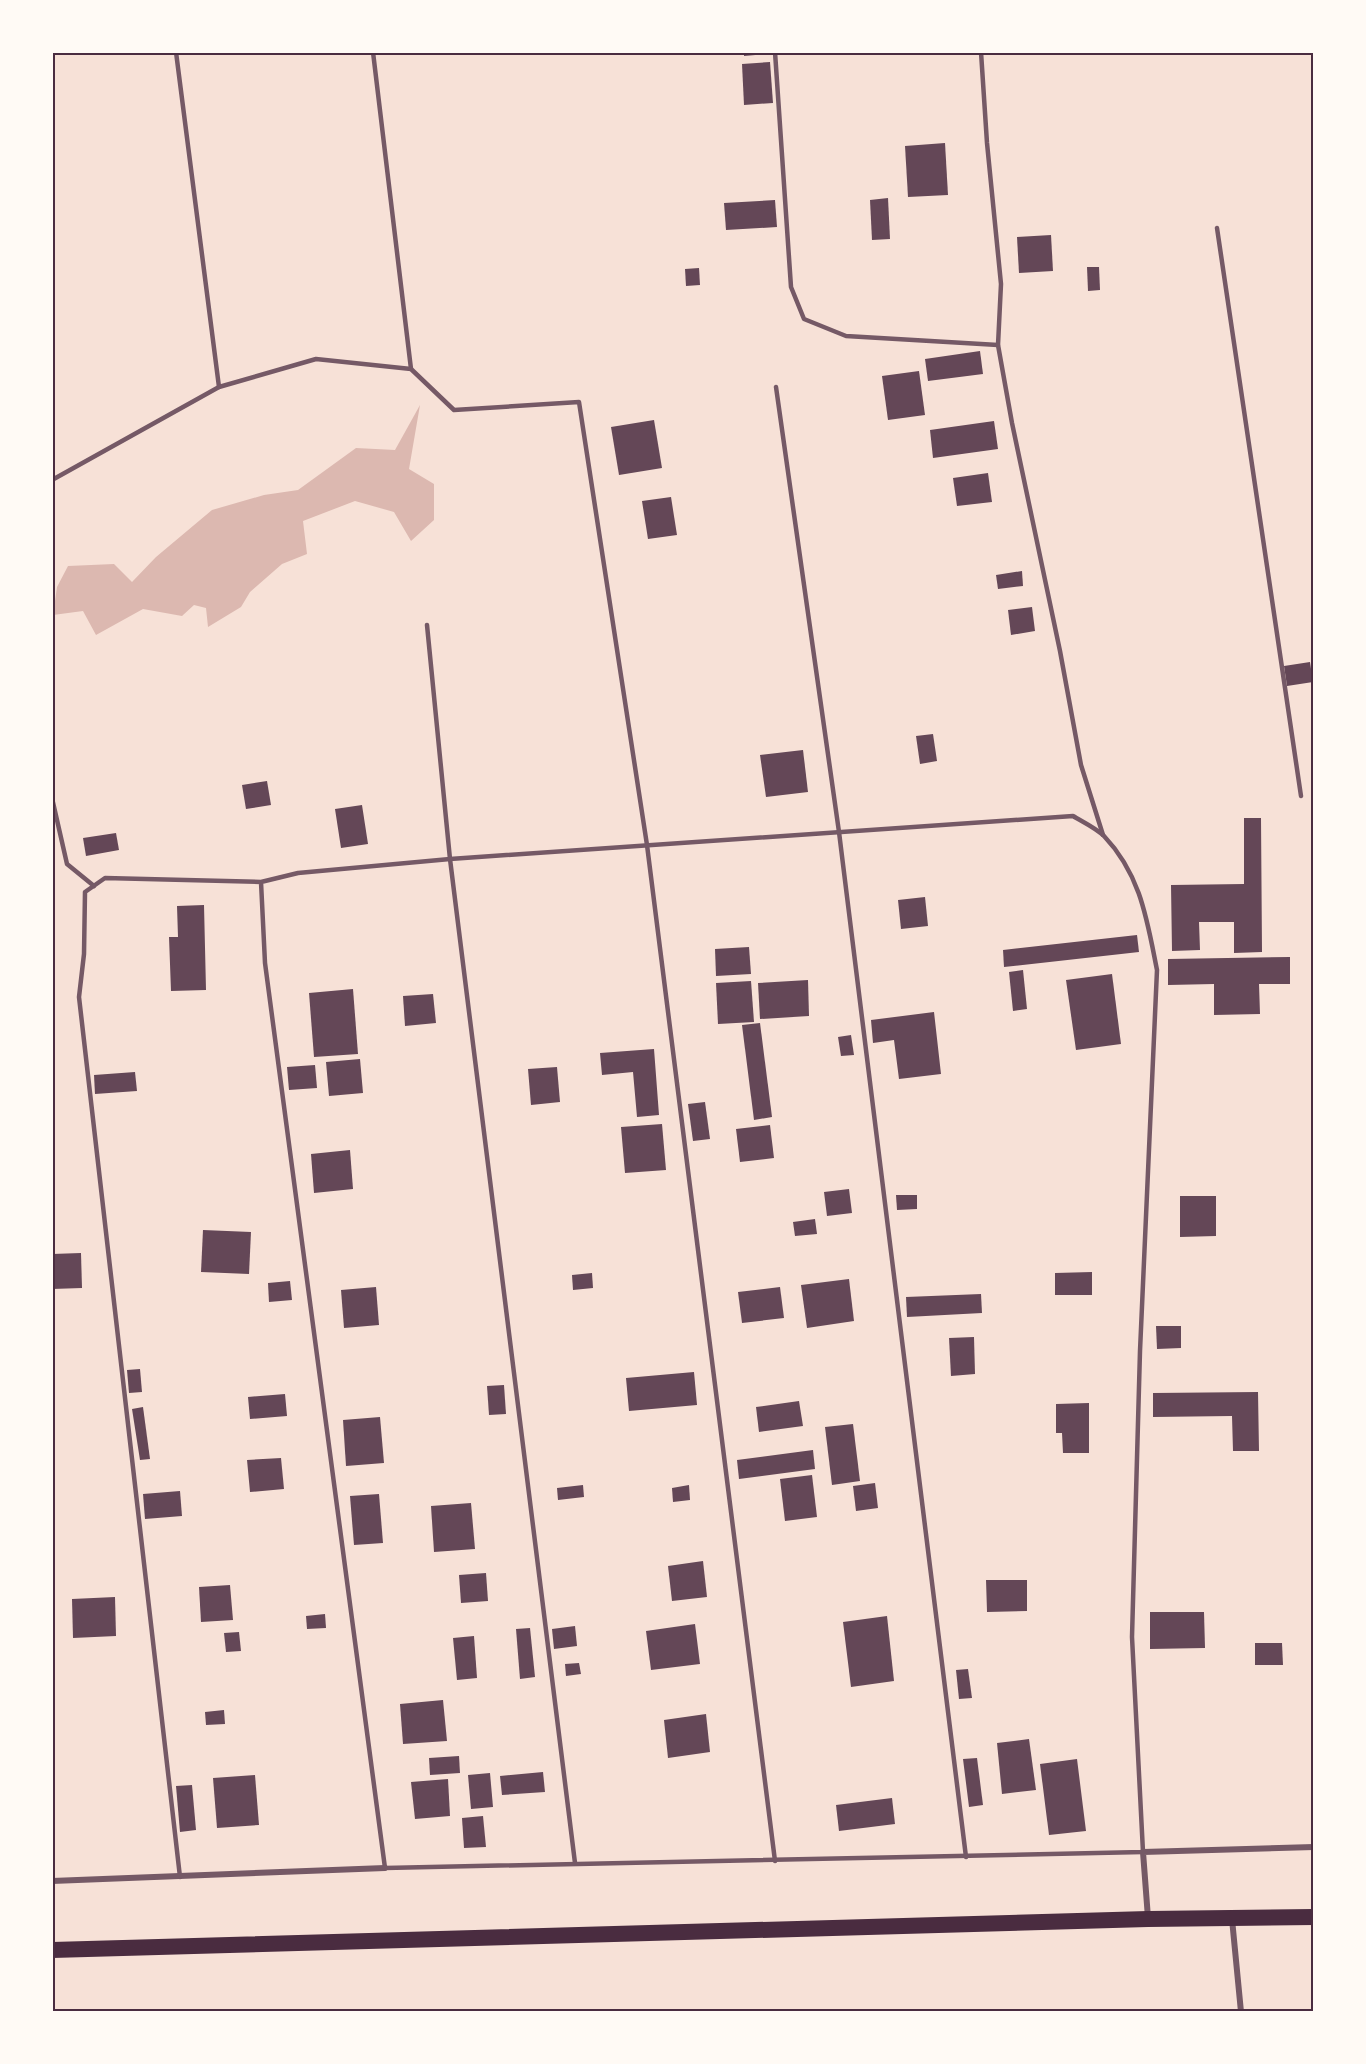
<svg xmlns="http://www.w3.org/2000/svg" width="1366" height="2064" viewBox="0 0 1366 2064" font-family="'Fira Sans Condensed',sans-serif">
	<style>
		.water { fill: #dcb8b0 }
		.building { fill: #644757 }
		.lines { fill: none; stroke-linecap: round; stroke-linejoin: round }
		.service { stroke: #755966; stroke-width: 4.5 }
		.minor { stroke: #755966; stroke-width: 6 }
		.trunk { stroke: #4a2c40; stroke-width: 16 }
		.neatline { fill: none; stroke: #4a2c40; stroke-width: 2 }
	</style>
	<rect width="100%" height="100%" fill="#f7e1d7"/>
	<path class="water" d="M 420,405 L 409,469 L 434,484 L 434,520 L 411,541 L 394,512 L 355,501 L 303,521 L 307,554 L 282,564 L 250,592 L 241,607 L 208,627 L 206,608 L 194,605 L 182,616 L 143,609 L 96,635 L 83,611 L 53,615 L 57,587 L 68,566 L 114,564 L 132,582 L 156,557 L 212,510 L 264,495 L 298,490 L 356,448 L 395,450 Z"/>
	<g class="building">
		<path d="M 744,52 L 768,52 L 768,54 L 744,56 Z"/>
		<path d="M 770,62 L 773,103 L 744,105 L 742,64 Z"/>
		<path d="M 945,143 L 948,195 L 908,197 L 905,146 Z"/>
		<path d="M 888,198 L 890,239 L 872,240 L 870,200 Z"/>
		<path d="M 775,200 L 777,227 L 726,230 L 724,203 Z"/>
		<path d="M 1051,235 L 1053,271 L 1019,273 L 1017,237 Z"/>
		<path d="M 1087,267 L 1099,267 L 1100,290 L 1088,291 Z"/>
		<path d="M 699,268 L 700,285 L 686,286 L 685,269 Z"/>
		<path d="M 980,351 L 983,374 L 928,381 L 925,359 Z"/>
		<path d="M 919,371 L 925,415 L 888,420 L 882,376 Z"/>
		<path d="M 654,420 L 662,468 L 619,475 L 611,427 Z"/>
		<path d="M 994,421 L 998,449 L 933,458 L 930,430 Z"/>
		<path d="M 988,473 L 992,502 L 957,506 L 953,478 Z"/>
		<path d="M 671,497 L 677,535 L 648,539 L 642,501 Z"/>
		<path d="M 1022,571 L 1023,586 L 998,589 L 996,575 Z"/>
		<path d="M 1032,607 L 1035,631 L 1011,635 L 1008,610 Z"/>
		<path d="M 1310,662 L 1313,682 L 1287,686 L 1284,666 Z"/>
		<path d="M 933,734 L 937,761 L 920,764 L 916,736 Z"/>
		<path d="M 803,750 L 808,792 L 766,797 L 760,755 Z"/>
		<path d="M 267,781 L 271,805 L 246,809 L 242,785 Z"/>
		<path d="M 362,805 L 368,844 L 341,848 L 335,809 Z"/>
		<path d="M 1244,818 L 1261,818 L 1262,952 L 1234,953 L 1234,922 L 1199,922 L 1200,950 L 1172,951 L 1171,885 L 1244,884 Z"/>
		<path d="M 116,833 L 119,850 L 86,856 L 83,838 Z"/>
		<path d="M 925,897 L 928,926 L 901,929 L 898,900 Z"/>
		<path d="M 204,905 L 206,990 L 171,991 L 169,937 L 178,937 L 177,906 Z"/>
		<path d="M 1137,935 L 1139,952 L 1004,967 L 1003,950 Z"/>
		<path d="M 749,947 L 751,974 L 716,976 L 715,949 Z"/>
		<path d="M 1290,957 L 1290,984 L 1259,984 L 1260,1014 L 1214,1015 L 1214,984 L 1168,985 L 1168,959 Z"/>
		<path d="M 1023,970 L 1027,1009 L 1013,1011 L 1009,972 Z"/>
		<path d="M 1112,974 L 1121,1044 L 1076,1050 L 1066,980 Z"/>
		<path d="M 808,980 L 809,1016 L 760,1019 L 758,983 Z"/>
		<path d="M 751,981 L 754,1022 L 718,1024 L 716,983 Z"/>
		<path d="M 353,989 L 358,1054 L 314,1057 L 309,993 Z"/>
		<path d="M 433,994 L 436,1023 L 405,1026 L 403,996 Z"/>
		<path d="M 934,1012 L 941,1074 L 899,1079 L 894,1040 L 873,1043 L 871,1020 Z"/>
		<path d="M 760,1023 L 772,1117 L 754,1120 L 742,1025 Z"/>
		<path d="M 851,1035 L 854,1055 L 841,1056 L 838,1037 Z"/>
		<rect x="52" y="1046" width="3" height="29"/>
		<path d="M 654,1049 L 659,1115 L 637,1117 L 633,1072 L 602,1075 L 600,1053 Z"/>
		<path d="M 360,1059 L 363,1093 L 329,1096 L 326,1062 Z"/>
		<path d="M 315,1065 L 317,1088 L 289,1090 L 287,1067 Z"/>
		<path d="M 557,1067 L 560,1102 L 531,1105 L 528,1069 Z"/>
		<path d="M 135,1072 L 137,1091 L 95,1094 L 94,1075 Z"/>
		<path d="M 705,1102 L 710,1139 L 693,1141 L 688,1104 Z"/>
		<path d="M 662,1124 L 666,1170 L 625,1173 L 621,1127 Z"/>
		<path d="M 770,1125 L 774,1158 L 740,1162 L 736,1129 Z"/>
		<path d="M 350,1150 L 353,1189 L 314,1193 L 311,1154 Z"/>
		<path d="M 849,1189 L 852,1213 L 827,1216 L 824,1192 Z"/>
		<path d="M 896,1195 L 917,1195 L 917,1209 L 897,1210 Z"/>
		<path d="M 1180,1196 L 1216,1196 L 1216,1236 L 1180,1237 Z"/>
		<path d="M 815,1219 L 817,1234 L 795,1236 L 793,1222 Z"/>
		<path d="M 203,1230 L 251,1232 L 249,1274 L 201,1272 Z"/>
		<path d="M 81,1253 L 82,1288 L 52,1289 L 52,1254 Z"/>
		<path d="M 1092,1272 L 1092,1295 L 1055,1295 L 1055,1273 Z"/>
		<path d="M 592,1273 L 593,1288 L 573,1290 L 572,1275 Z"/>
		<path d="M 849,1279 L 854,1321 L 807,1328 L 801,1285 Z"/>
		<path d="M 290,1281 L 292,1300 L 269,1302 L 268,1283 Z"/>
		<path d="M 376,1287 L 379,1325 L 344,1328 L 341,1290 Z"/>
		<path d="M 780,1287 L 784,1318 L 742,1323 L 738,1292 Z"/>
		<path d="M 981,1294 L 982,1313 L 907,1317 L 906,1297 Z"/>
		<path d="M 1156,1326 L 1181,1326 L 1181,1348 L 1157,1349 Z"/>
		<path d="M 974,1337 L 975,1374 L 951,1376 L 949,1338 Z"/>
		<path d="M 140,1369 L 142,1392 L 129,1393 L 127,1370 Z"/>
		<path d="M 694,1372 L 697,1405 L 629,1411 L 626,1378 Z"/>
		<path d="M 504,1385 L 506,1414 L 489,1415 L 487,1386 Z"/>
		<path d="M 1258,1392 L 1259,1451 L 1233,1451 L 1232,1416 L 1153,1417 L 1153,1393 Z"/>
		<path d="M 285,1394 L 287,1416 L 250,1419 L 248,1397 Z"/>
		<path d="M 799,1401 L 803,1426 L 759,1432 L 756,1407 Z"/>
		<path d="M 1089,1403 L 1089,1453 L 1063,1453 L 1062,1433 L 1056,1433 L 1056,1404 Z"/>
		<path d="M 143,1407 L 150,1459 L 140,1460 L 132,1409 Z"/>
		<path d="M 380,1417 L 384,1463 L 346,1466 L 343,1420 Z"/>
		<path d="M 853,1424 L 860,1481 L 832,1485 L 825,1427 Z"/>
		<path d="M 813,1450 L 815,1469 L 739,1479 L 737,1460 Z"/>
		<path d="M 281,1458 L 284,1489 L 250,1492 L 247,1460 Z"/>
		<path d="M 812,1475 L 817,1517 L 785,1521 L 780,1479 Z"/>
		<path d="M 875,1483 L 878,1508 L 856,1511 L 853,1486 Z"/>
		<path d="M 583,1485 L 584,1497 L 558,1500 L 557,1488 Z"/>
		<path d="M 689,1485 L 690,1500 L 673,1502 L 672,1488 Z"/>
		<path d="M 180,1491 L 182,1516 L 145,1519 L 143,1494 Z"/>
		<path d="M 379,1494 L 383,1543 L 354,1545 L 350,1496 Z"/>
		<path d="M 471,1503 L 475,1549 L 434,1552 L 431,1506 Z"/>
		<path d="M 703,1561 L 707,1597 L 672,1601 L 668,1566 Z"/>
		<path d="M 486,1573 L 488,1601 L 461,1603 L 459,1575 Z"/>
		<path d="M 986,1580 L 1027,1580 L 1027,1611 L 987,1612 Z"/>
		<path d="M 230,1585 L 233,1620 L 201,1622 L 199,1587 Z"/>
		<path d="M 115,1597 L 116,1636 L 73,1638 L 72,1599 Z"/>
		<path d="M 1150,1612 L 1204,1612 L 1205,1648 L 1150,1649 Z"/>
		<path d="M 325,1614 L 326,1628 L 307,1629 L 306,1616 Z"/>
		<path d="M 887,1616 L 894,1681 L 851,1687 L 843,1622 Z"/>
		<path d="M 695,1624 L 700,1664 L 651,1670 L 646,1631 Z"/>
		<path d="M 575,1626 L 577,1646 L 554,1649 L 552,1629 Z"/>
		<path d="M 530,1628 L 535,1677 L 520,1679 L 516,1629 Z"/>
		<path d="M 239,1632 L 241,1651 L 226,1652 L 224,1633 Z"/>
		<path d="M 474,1636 L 477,1678 L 457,1680 L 453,1638 Z"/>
		<path d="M 1255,1643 L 1282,1643 L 1283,1665 L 1255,1665 Z"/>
		<path d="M 579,1663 L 581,1674 L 566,1676 L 565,1664 Z"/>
		<path d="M 968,1669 L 972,1698 L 959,1699 L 956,1670 Z"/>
		<path d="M 443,1700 L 447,1741 L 403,1744 L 400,1704 Z"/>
		<path d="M 224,1710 L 225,1724 L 206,1725 L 205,1712 Z"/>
		<path d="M 706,1714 L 710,1752 L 668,1758 L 664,1720 Z"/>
		<path d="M 1029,1739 L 1036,1790 L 1002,1794 L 997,1743 Z"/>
		<path d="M 459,1756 L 460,1773 L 430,1775 L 429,1758 Z"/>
		<path d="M 977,1758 L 983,1805 L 969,1807 L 963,1759 Z"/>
		<path d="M 1077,1759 L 1086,1831 L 1049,1835 L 1040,1764 Z"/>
		<path d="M 543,1772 L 545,1792 L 502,1795 L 500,1776 Z"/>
		<path d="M 490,1773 L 493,1807 L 471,1809 L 468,1775 Z"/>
		<path d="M 255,1775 L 259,1825 L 217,1828 L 213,1778 Z"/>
		<path d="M 448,1779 L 450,1816 L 415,1819 L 411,1782 Z"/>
		<path d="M 192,1785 L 196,1830 L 180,1832 L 176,1786 Z"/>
		<path d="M 892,1798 L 895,1824 L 839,1831 L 836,1805 Z"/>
		<path d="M 483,1816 L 486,1847 L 464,1848 L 462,1818 Z"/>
	</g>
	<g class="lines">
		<g class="service">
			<path d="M 176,52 L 219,387"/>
			<path d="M 373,52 L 411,369"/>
			<path d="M 775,52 L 791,287 L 804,319 L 846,336 L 998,345"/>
			<path d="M 981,52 L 987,143 L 1001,284 L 998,345 L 1012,423 L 1060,651 L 1081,765 L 1103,835"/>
			<path d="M 1217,228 L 1301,796"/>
			<path d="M 776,387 L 839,832 L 966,1857"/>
			<path d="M 52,480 L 219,387 L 316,359 L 411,369 L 454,410 L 579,402 L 647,845 L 775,1861"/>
			<path d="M 427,625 L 450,859 L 575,1863"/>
			<path d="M 52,798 L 67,864 L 94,886"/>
			<path d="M 180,1877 L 79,997 L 84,954 L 85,892 L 105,878 L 261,882 L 298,873 L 450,859 L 1073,816 C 1083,822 1096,828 1104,836 C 1141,875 1147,920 1157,970 L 1140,1351 L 1132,1637 L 1143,1852 L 385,1868 L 265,963 L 261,882"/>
		</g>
		<g class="minor">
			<path d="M 52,1881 L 385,1868"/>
			<path d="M 1148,1918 L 1143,1852 L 1314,1847"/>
			<path d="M 1232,1919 L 1241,2012"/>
		</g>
		<path class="trunk" d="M 52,1950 L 1148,1919 L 1314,1917"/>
	</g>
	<rect width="1366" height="2064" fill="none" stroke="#fffaf5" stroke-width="108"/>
	<rect x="54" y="54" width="1258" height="1956" class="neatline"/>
</svg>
